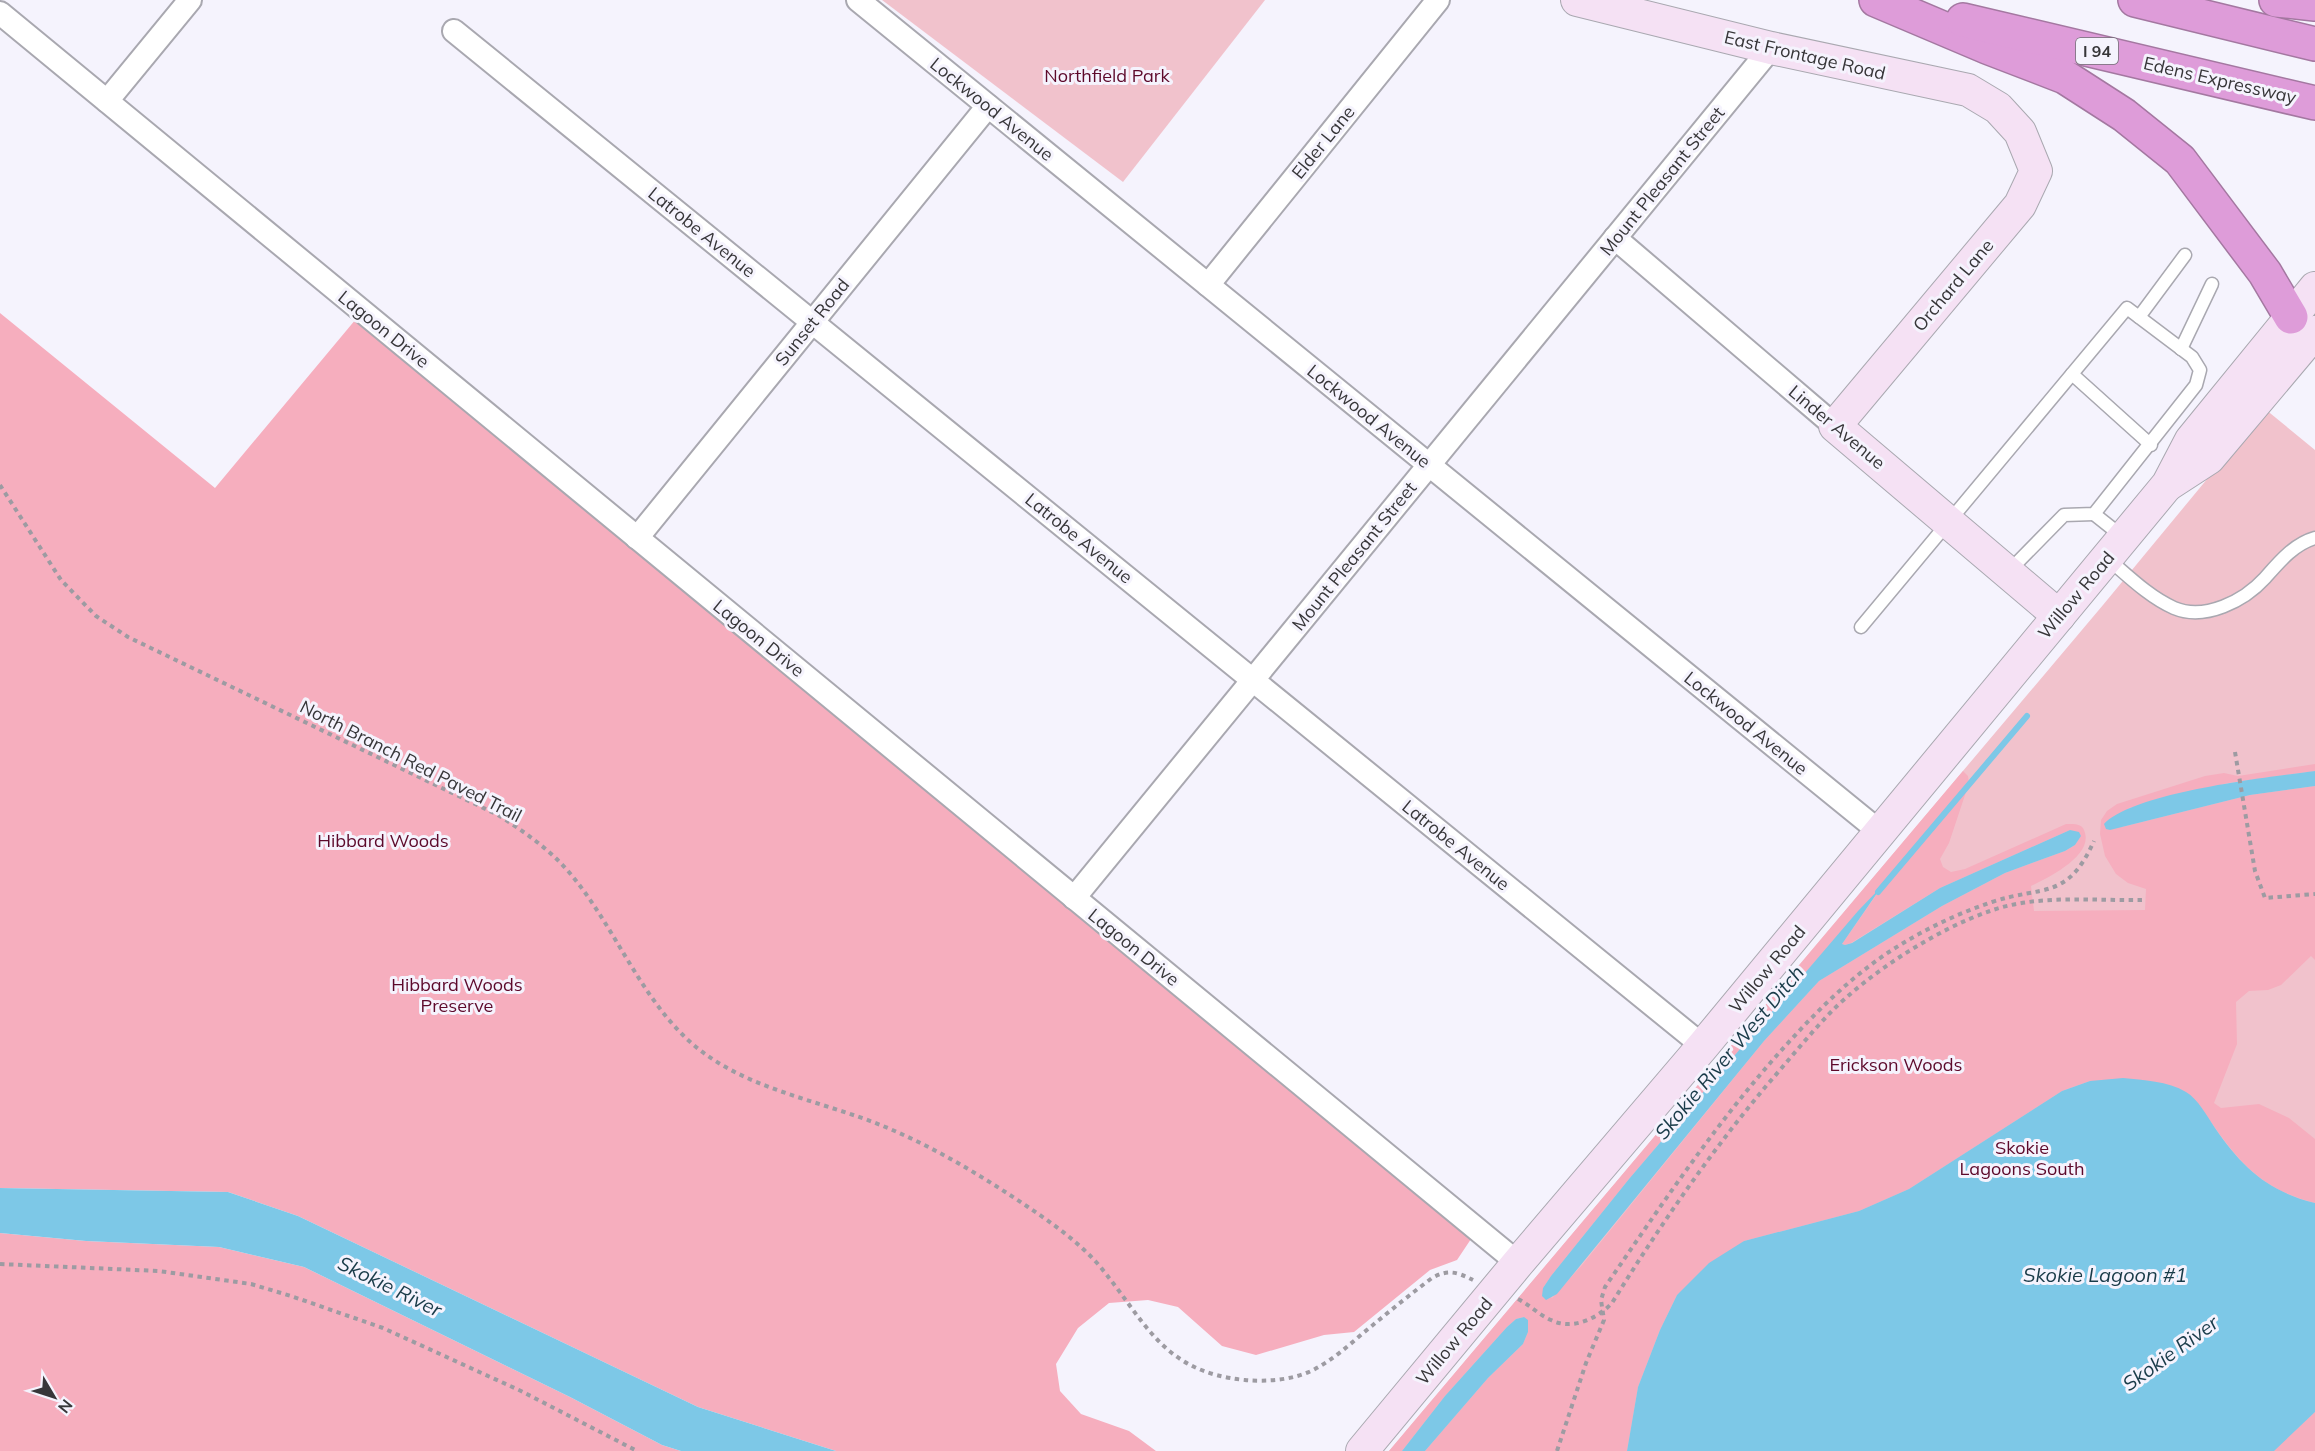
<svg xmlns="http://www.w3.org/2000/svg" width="2315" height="1451" viewBox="0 0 2315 1451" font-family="Mulish,sans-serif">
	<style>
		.green { fill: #f1c2cc }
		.forest { fill: #f6aebe; fill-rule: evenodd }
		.water { fill: #7dc8e7 }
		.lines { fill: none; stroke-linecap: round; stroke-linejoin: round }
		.stream { stroke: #7dc8e7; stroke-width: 6 }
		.lane-casing { stroke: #a9a8b0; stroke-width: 15 }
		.street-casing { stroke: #a9a8b0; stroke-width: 26 }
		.secondary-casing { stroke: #a9a8b0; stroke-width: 34 }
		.highway-casing { stroke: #a478a1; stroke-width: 36 }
		.path { stroke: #9d9ba2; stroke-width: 4; stroke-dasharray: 4.5 4.5; stroke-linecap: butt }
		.lane { stroke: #fff; stroke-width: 12 }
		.street { stroke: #fff; stroke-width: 22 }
		.secondary { stroke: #f5e1f4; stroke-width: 32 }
		.highway { stroke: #de9cd9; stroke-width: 33 }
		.labels { text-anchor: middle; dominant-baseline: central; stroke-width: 6; stroke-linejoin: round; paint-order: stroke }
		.shield { fill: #f5f3fd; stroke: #706f74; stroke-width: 1.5 }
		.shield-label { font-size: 16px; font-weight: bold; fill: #373639 }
		.street-label { font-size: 18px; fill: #373639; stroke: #f5f3fd }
		.park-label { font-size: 18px; fill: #5d092b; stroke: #f5f3fd }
		.water-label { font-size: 20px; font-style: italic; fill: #193b49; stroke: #f5f3fd }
	</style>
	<rect width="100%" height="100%" fill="#f5f3fd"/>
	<g class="green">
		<path d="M 882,0 L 1265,0 L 1123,182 Z"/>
		<path d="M 2265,409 L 2315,450 L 2315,1451 L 1389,1451 L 2103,605 Z"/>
	</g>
	<g class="forest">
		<path d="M 0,313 L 215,488 L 356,319 L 1456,1224 L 1471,1239 L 1457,1260 L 1430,1270 L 1354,1332 L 1324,1335 L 1256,1355 L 1222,1346 L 1178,1307 L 1148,1300 L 1109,1303 L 1078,1328 L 1056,1364 L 1060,1391 L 1081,1414 L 1129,1431 L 1156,1451 L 836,1451 L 698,1407 L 298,1216 L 228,1192 L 0,1188 Z"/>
		<path d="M 2315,764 L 2315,771 L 2228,783 L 2129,808 L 2122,827 L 2250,795 L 2315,786 L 2315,960 L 2311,956 L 2281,985 L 2268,990 L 2249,991 L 2236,1002 L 2237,1044 L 2214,1103 L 2221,1108 L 2259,1104 L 2289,1118 L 2315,1139 L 2315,1203 C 2255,1188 2233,1154 2200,1106 L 2090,1081 L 2062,1091 L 1909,1189 L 1859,1211 L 1744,1241 L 1677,1295 L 1660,1330 L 1638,1387 L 1627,1451 L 1425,1451 L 1488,1378 L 1523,1344 L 1528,1332 L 1524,1317 L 1516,1319 L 1507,1327 L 1445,1396 L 1402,1451 L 1389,1451 L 1963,771 L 1968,776 L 1969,783 L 1949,843 L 1940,859 L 1943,867 L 1951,872 L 1965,869 L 2066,824 C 2075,824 2083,823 2085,833 C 2092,856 2048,878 2031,886 L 2034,911 L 2145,910 L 2146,889 L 2128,883 L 2116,874 L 2105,856 L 2100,834 L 2101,820 L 2107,811 L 2117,804 L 2205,776 L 2224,773 L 2238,776 ZM 2070,830 L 2080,836 L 2075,845 L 2065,851 L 2005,873 L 1942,906 L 1819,981 L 1764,1041 L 1582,1265 L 1552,1298 L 1543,1288 L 1551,1276 L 1629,1179 L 1813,964 L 1879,891 L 1842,944 L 1845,945 L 1851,943 L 1940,888 Z"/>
		<path d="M 0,1233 L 86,1241 L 219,1247 L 304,1267 L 570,1397 L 662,1445 L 681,1451 L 0,1451 Z"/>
		<path d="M 2315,1412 L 2315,1451 L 2274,1451 L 2278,1446 Z"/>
	</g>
	<g class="water">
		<path d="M 2315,771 L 2315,786 L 2250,795 L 2110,830 L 2106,829 L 2104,824 C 2134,792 2269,777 2315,771 Z"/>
		<path d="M 2070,830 L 2079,832 L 2081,836 L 2075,845 L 2065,851 L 2005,873 L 1942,906 L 1819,981 L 1764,1041 L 1557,1294 L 1546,1300 L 1542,1296 L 1543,1288 L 1551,1276 L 1629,1179 L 1858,911 L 1882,886 L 1842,944 L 1845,945 L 1852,943 L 1940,888 Z"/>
		<path d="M 2123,1078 C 2143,1080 2168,1081 2186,1092 C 2198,1099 2207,1116 2215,1128 C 2242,1167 2267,1191 2315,1203 L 2315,1412 L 2274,1451 L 1627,1451 L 1638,1387 L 1660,1330 L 1677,1295 L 1709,1263 L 1744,1241 L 1859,1211 L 1909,1189 L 2062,1091 L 2090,1081 Z"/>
		<path d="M 0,1188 L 228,1192 L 298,1216 L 698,1407 L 836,1451 L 681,1451 L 662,1445 L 570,1397 L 304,1267 L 219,1247 L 86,1241 L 0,1233 Z"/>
		<path d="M 1524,1317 L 1528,1320 L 1528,1332 L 1523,1344 L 1488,1378 L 1425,1451 L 1402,1451 L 1445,1396 L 1507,1327 L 1516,1319 Z"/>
	</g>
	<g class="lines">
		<path class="stream" d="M 1878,892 L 2027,716"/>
		<defs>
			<g id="lane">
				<path d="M 2139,317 L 2185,255"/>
				<path d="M 2181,349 L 2212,284"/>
				<path d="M 2072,374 L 2151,445"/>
				<path d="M 2094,514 L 2123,537"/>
				<path d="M 2107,558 C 2127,575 2149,597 2174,608 C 2205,621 2244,601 2265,578 C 2279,562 2294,544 2315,538"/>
				<path d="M 1861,627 L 2127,308 L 2192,357 L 2200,370 L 2196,385 L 2094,514 L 2064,515 L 2008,572"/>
			</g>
			<g id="street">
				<path d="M 858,0 L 1880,832"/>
				<path d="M 0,13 L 1518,1263"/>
				<path d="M 454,31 L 1703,1046"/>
				<path d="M 107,101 L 190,0"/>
				<path d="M 1615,238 L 1835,426"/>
				<path d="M 1208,285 L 1438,0"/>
				<path d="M 637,538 L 988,106"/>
				<path d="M 1074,898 L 1771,48"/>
			</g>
			<g id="secondary">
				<path d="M 1577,0 L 1771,48 L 1968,90 L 1998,108 L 2020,132 L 2036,171 L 2020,205 L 1835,426 L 2059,616"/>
				<path d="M 2169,484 L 2209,458 L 2315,332"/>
				<path d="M 1362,1451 L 1518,1263 L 1703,1046 L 2168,484 L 2191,440 L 2315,288"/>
			</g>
			<g id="highway">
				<path d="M 1876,0 L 1987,47 L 2065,77 L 2124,115 L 2180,160 L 2265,273 L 2291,317"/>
				<path d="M 2135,0 L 2315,44"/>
				<path d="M 2276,0 L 2315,4"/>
				<path d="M 1963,20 L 2315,103"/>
			</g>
		</defs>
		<use href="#lane" class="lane-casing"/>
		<use href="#street" class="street-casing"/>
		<use href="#secondary" class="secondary-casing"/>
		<use href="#highway" class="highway-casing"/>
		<g class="path">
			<path d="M 0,485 L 61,580 L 96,616 L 128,637 L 498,815 C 523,831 548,848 568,871 C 613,923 637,992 688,1040 C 741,1089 817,1099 883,1126 C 934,1147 982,1176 1028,1207 C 1052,1223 1077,1241 1097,1263 C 1145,1319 1160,1372 1245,1380 C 1267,1382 1295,1380 1315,1369 C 1332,1360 1347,1347 1362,1334 C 1385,1315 1408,1296 1432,1278 C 1448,1269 1457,1272 1473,1280"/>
			<path d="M 2235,752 L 2255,871 L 2265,898 L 2315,894"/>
			<path d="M 0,1264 L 159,1271 L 251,1284 L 291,1296 L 383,1328 L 521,1391 L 637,1451"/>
			<path d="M 1518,1299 C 1530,1305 1539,1315 1551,1320 C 1572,1331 1598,1318 1612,1303 C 1659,1227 1709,1154 1767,1085 C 1788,1061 1808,1036 1830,1013 C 1869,973 1937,929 1990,911 C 2037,894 2093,901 2143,900"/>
			<path d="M 1557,1451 L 1586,1363 L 1604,1320 L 1601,1300 L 1605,1287 C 1660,1207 1714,1126 1779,1053 C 1812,1016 1848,979 1889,952 C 1921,931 1956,914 1992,902 C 2043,885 2067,901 2094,841"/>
		</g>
		<use href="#lane" class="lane"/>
		<use href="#street" class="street"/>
		<use href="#secondary" class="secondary"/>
		<use href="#highway" class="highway"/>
	</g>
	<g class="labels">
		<rect class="shield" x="2076" y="38" width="42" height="26" rx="4.5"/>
		<g class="shield-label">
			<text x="2097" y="51">I 94</text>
		</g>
		<g class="street-label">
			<text transform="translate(1805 55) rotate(13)">East Frontage Road</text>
			<text transform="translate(2220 80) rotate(13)">Edens Expressway</text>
			<text transform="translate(992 109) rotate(39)">Lockwood Avenue</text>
			<text transform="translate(1323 142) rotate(-51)">Elder Lane</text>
			<text transform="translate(1662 181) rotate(-51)">Mount Pleasant Street</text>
			<text transform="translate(702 232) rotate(39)">Latrobe Avenue</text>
			<text transform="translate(1953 285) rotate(-50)">Orchard Lane</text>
			<text transform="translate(812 322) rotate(-51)">Sunset Road</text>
			<text transform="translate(384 329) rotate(39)">Lagoon Drive</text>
			<text transform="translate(1369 416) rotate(39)">Lockwood Avenue</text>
			<text transform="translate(1837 427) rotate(40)">Linder Avenue</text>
			<text transform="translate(1079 538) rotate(39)">Latrobe Avenue</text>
			<text transform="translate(1354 556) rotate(-51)">Mount Pleasant Street</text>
			<text transform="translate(2076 595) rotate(-50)">Willow Road</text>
			<text transform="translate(759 638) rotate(39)">Lagoon Drive</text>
			<text transform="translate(1746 723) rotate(39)">Lockwood Avenue</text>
			<text transform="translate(411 761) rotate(27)">North Branch Red Paved Trail</text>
			<text transform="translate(1456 845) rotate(39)">Latrobe Avenue</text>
			<text transform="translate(1134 947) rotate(39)">Lagoon Drive</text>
			<text transform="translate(1767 969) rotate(-50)">Willow Road</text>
			<text transform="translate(1454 1341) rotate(-50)">Willow Road</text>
		</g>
		<g class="park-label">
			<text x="1107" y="75">Northfield Park</text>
			<text x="383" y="840">Hibbard Woods</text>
			<text x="457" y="984">Hibbard Woods<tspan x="457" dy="21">Preserve</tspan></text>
			<text x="1896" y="1064">Erickson Woods</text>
			<text x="2022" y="1147">Skokie<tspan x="2022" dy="21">Lagoons South</tspan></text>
		</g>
		<g class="water-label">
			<text transform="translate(1729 1052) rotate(-50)">Skokie River West Ditch</text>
			<text x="2105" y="1274">Skokie Lagoon #1</text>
			<text transform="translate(390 1286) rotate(26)">Skokie River</text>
			<text transform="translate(2170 1353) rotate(-36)">Skokie River</text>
		</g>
	</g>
	<g transform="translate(54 1397) rotate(129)" stroke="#f5f3fd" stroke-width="4.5" paint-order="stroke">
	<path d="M0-4.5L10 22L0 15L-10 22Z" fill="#373639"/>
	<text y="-9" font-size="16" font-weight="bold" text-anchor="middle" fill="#373639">N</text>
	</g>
</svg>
